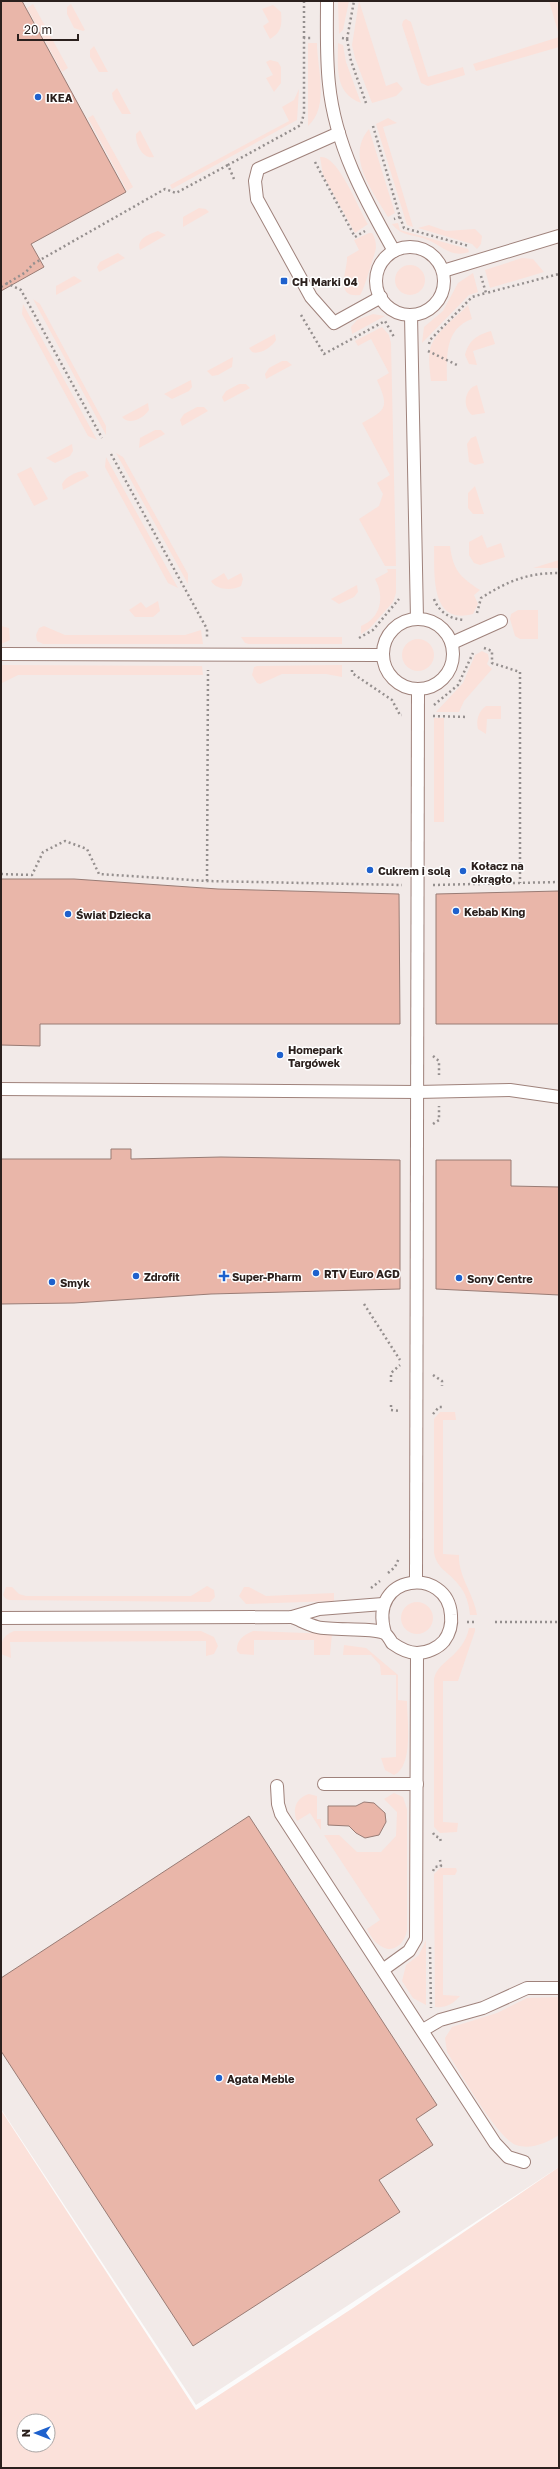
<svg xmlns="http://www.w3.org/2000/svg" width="560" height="2469" viewBox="0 0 560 2469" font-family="'Golos Text',sans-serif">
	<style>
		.built { fill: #f2eae8 }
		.green { fill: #fbe1da; fill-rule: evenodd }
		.building { fill: #e9b6a9; stroke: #997c75 }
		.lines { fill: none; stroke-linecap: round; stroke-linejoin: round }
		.service-casing { stroke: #9f827b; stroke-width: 14 }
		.path { stroke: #958f8e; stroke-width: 2.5; stroke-dasharray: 2 3; stroke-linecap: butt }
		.service { stroke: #fff; stroke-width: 12 }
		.poi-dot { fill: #1e61cd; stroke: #fff; stroke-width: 1.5 }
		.labels { text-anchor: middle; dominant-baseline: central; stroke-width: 3; stroke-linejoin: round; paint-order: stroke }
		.poi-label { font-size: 11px; font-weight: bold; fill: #2b201d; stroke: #fff; text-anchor: start }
	</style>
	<rect width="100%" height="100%" fill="#fbfbfb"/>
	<path class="built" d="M 1,1 L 559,1 L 559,2167 L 196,2405 L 1,2109 Z"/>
	<g class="green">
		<path d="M 338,1 L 349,1 L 343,30 L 339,34 Z"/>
		<path d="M 359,1 L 386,86 L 397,82 L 403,89 L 396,96 L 372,103 L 355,58 L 352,45 Z"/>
		<path d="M 549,1 L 559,1 L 559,35 Z"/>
		<path d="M 33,4 L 68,68 L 62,72 L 27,8 Z"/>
		<path d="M 71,4 L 85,30 L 83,31 L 74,28 L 67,14 L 67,7 Z"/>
		<path d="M 273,5 L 281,12 C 282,25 282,32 270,39 L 263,26 L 269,22 L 262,9 Z"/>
		<path d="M 406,19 L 411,22 L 428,77 L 463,67 L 465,75 L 428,86 L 421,83 L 402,25 L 403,21 Z"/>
		<path d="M 559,37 L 559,47 L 476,71 L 473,64 Z"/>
		<path d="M 308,43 L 317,43 C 317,69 330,106 308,126 Z"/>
		<path d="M 338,43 L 343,45 L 346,62 L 361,103 C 334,93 338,67 338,43 Z"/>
		<path d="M 94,46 L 108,72 L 99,72 L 90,57 L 90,50 Z"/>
		<path d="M 270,60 L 278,62 L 281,67 L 281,83 L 274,92 L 266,78 L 273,75 L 266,62 Z"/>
		<path d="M 117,88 L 131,114 L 122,114 L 113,99 L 112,93 Z"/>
		<path d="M 299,89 L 297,120 L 172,189 L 170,185 L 289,121 L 282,107 L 294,100 Z"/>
		<path d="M 93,115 L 133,187 L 127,191 L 88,118 Z"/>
		<path d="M 388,118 L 397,123 L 383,127 L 413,227 L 407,225 L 376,124 Z"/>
		<path d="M 369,129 L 395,213 L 388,217 C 373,191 345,157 369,129 Z"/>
		<path d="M 140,130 L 154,157 C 143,160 135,144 136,134 Z"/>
		<path d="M 320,157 C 338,154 359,210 368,224 L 355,233 L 323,175 Z"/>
		<path d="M 199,208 L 206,209 L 209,212 L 183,227 L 183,217 Z"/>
		<path d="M 398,223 L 400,230 L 468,249 L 469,252 C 450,258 443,246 428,240 C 414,234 402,237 392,224 Z"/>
		<path d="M 429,225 L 446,231 L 475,229 L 482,236 L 481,244 L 477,249 L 472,244 L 418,228 Z"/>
		<path d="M 158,231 L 166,235 L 140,250 C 136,238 150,234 158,231 Z"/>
		<path d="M 369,233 L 372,233 C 375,238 376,242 376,248 C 375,253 363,293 360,295 C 333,298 348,270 347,257 L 359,250 L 354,240 Z"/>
		<path d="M 118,253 L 125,258 L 99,272 L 97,267 L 100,262 Z"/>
		<path d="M 522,258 L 533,259 L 544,272 L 490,288 L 485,270 Z"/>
		<circle cx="410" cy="280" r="15"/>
		<path d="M 473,273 L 478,292 L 469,295 L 422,343 L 424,327 L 443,311 L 458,283 Z"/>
		<path d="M 74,276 L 82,281 L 56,295 L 56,286 Z"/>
		<path d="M 33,299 L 40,304 L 106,426 L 106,435 Z"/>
		<path d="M 23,304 L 97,440 L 88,436 L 22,314 Z"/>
		<path d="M 468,305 L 472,319 C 444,329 447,357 447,381 L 431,381 C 430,371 428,360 430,350 C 433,333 457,317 468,305 Z"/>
		<path d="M 373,314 L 385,316 L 352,334 L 351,327 L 357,320 Z"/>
		<path d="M 382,327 L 389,335 L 391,343 L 396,566 L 385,566 L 359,519 L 379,506 L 383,494 L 377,483 L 390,475 L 362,423 C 387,410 389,407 377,380 L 389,373 L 371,339 L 358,346 L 355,341 Z"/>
		<path d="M 491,331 L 495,344 L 473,351 L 477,365 L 469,364 L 465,355 C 469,340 477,335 491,331 Z"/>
		<path d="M 275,334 L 276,340 C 272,347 260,355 252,352 L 249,348 Z"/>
		<path d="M 233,357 L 232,367 L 218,375 L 212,376 L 207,371 Z"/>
		<path d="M 282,361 L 287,361 L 292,365 L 266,379 L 265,374 L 269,368 Z"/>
		<path d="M 191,380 L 192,387 L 189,391 L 172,399 L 164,394 Z"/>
		<path d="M 239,384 L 246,384 L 250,388 L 224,402 L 222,397 L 226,391 Z"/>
		<path d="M 477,385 L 485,413 L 472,415 C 462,407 464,389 477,385 Z"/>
		<path d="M 148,403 L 149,410 C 144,418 129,426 122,417 Z"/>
		<path d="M 197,407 L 204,407 L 208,411 L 182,426 L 180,420 L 184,414 Z"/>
		<path d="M 155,430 L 161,430 L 165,434 L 139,448 L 140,438 Z"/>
		<path d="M 476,436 L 484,463 L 475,465 L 469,462 L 467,444 L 471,438 Z"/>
		<path d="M 72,444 L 73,451 L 70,456 L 55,463 L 46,458 Z"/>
		<path d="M 116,453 L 123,457 L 188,574 L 188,584 Z"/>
		<path d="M 106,457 L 178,588 L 168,583 L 105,467 Z"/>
		<path d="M 31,467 L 48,499 L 34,506 L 17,474 Z"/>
		<path d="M 85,471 L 89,476 L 63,490 L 62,484 C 65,477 77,471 85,471 Z"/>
		<path d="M 475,486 L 484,514 L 473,514 L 468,508 L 468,493 Z"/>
		<path d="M 482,535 L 487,548 L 501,543 L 505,557 L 480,565 L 474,563 L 469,555 L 469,542 Z"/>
		<path d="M 434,546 L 450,546 C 453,570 460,577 480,590 L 474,595 L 478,604 L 473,614 C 429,626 435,572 434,546 Z"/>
		<path d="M 559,560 L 559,568 L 533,568 Z"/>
		<path d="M 387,569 L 396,569 L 396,593 L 393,602 L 370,628 L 361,634 L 361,626 C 381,618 385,597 375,579 L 388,572 Z"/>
		<path d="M 224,573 L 228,580 L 241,573 L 243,579 L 241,586 C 232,591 216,590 211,581 Z"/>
		<path d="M 357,585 L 358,592 L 354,597 L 339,604 L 331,599 Z"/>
		<path d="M 158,601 L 160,611 L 153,617 L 135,617 L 129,610 L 141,602 L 146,608 Z"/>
		<path d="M 518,610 L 538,610 L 538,639 L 520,639 L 515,636 L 510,619 L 511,614 Z"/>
		<path d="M 1,626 L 9,628 L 10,640 L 1,644 Z"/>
		<path d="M 44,626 L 65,635 L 185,635 L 201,630 L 203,644 L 43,644 L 37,641 L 36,635 L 39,628 Z"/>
		<path d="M 241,637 L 342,637 L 342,644 L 249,644 L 245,643 Z"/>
		<circle cx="418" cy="655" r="16"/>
		<path d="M 482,651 L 488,654 L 489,659 L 487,664 L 492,669 L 464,701 L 459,712 L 436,712 L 463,683 L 475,655 Z"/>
		<path d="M 1,665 L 202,666 L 203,675 L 18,675 L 2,683 Z"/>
		<path d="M 342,665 L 342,677 L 326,674 L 282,674 L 260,684 L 257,683 L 252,675 L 254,667 L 257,666 Z"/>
		<path d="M 486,706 L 501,706 L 501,719 L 487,719 L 486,734 L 478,729 C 476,720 478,712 486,706 Z"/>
		<rect x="434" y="718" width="10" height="104"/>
		<path d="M 440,1412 L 455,1412 L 456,1420 L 443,1420 L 443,1554 L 459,1555 C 458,1576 474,1594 477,1615 L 470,1615 C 469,1604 466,1593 458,1584 C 449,1572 437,1569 434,1553 L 434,1419 Z"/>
		<path d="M 207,1586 L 214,1590 L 215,1597 L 210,1602 L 9,1600 L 6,1599 L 3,1595 L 6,1587 L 12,1587 L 19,1594 L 26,1596 L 191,1596 Z"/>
		<path d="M 244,1587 L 249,1587 L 266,1596 L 334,1593 L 334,1601 L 246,1604 L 239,1596 Z"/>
		<circle cx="417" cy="1618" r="16"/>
		<path d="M 469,1628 L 475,1628 L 475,1631 L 458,1681 L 443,1681 L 443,1822 L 458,1823 L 457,1832 L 440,1833 L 434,1827 L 434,1679 C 438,1660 463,1657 469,1628 Z"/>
		<path d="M 14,1631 L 201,1631 L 214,1637 L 218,1646 L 214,1654 L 206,1656 L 206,1641 L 10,1642 L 11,1658 L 1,1654 C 1,1642 2,1636 14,1631 Z"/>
		<path d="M 253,1631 L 332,1634 L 330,1655 L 314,1655 L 314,1640 L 254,1640 L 254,1655 L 240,1654 L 237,1651 C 236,1640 244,1635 253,1631 Z"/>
		<path d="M 344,1645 L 366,1648 L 398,1675 L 398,1700 L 407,1701 C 407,1720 414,1766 394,1775 L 385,1770 L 381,1758 L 396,1757 L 396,1675 L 381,1675 L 380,1665 L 371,1655 L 343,1655 Z"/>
		<path d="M 394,1793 L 403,1797 L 407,1809 L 407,1930 C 405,1944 392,1956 378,1944 C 373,1941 370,1934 367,1929 L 380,1920 L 324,1835 L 339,1835 L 357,1852 L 381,1852 L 396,1836 L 397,1812 L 384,1799 Z"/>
		<path d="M 309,1794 L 317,1796 L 317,1819 L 321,1819 L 321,1830 L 310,1813 L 297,1821 C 292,1809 296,1798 309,1794 Z"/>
		<path d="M 440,1868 L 456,1868 L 457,1871 L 455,1875 L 443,1875 L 443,1995 L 460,1996 C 453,2004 446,2008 435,2007 L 434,1874 Z"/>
		<path d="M 426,1940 L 426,2005 L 413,1998 L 402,1981 L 406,1965 L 419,1955 Z"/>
		<path d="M 559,1997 L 559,2135 C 546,2143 531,2150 516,2145 C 497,2138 460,2072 447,2052 L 445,2038 L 452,2027 L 497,2013 L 527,1998 Z"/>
		<path d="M 1,2110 L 196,2410 L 353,2308 L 559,2167 L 559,2468 L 1,2468 ZM 24,2421 L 48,2421 L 48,2445 L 24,2445 Z"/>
	</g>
	<g class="building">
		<path d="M 1,1 L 22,1 L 126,192 L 31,244 L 44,267 L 1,291 Z"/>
		<path d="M 1,879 L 74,879 L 218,889 L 399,894 L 400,1024 L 40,1024 L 40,1046 L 1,1045 Z"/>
		<path d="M 559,891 L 559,1024 L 436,1024 L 436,894 Z"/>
		<path d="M 111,1149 L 131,1149 L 131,1159 L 221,1157 L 400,1160 L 400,1289 L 211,1294 L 74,1303 L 1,1304 L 1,1159 L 111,1159 Z"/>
		<path d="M 436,1160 L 511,1160 L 511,1186 L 559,1187 L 559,1295 L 436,1289 Z"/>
		<path d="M 364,1802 L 374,1803 L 385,1813 L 386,1822 L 379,1835 L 365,1838 L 356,1833 L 349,1826 L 328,1825 L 328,1806 L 356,1806 Z"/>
		<path d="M 249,1816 L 437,2105 L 416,2119 L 433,2145 L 379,2180 L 400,2212 L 193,2346 L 1,2051 L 1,1978 Z"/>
	</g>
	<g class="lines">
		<defs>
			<g id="service">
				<path d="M 327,1 C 327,28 326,56 329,84 C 335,145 364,198 394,251"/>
				<path d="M 339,133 L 258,169 L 255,181 L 257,199 L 311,297 L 334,323 L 381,297"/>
				<circle cx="410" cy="281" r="34"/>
				<path d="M 443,271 L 559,236"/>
				<path d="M 411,315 L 417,619"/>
				<circle cx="418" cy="654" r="35"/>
				<path d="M 452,643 L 501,621"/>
				<path d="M 1,654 L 383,655"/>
				<path d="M 1,1089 L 417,1092 L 510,1090 L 559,1097"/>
				<path d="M 416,1582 L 418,690"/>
				<path d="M 292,1617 C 300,1620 309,1625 317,1627 C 334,1631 371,1627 384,1633 C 388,1635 390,1640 392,1643 C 399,1648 408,1653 417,1653 C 427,1653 438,1648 444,1641 C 450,1633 452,1624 451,1615 C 448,1566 367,1573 385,1633"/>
				<path d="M 1,1618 L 292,1617 L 319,1609 L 383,1604"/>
				<path d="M 324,1784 L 417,1784"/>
				<path d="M 277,1786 L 278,1804 L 281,1814 L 495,2143 L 508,2157 L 524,2162"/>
				<path d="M 384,1969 L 409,1951 L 416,1939 L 417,1653"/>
				<path d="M 423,2030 L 440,2020 L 483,2008 L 527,1988 L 559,1988"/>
			</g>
		</defs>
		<use href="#service" class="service-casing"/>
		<g class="path">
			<path d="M 304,38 L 304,1"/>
			<path d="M 342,38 L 347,39 L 354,1"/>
			<path d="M 347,39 L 351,61 L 366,103"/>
			<path d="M 373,126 L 400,217 L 394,219"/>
			<path d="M 315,162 L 355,237 L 365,231"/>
			<path d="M 234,179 L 228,165 L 301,125 L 304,113 L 304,38 L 311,38"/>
			<path d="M 400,217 L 404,228 L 469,246"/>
			<path d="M 481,276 L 486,293 L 559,274"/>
			<path d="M 6,283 L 21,290 L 102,438"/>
			<path d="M 1,287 L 26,272 L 33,264 L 165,189 L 176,193 L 228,165"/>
			<path d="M 301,315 L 324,354 L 385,321 L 394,337"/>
			<path d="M 429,344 L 430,340 L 472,297 L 486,293"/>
			<path d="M 428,351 L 457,365"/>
			<path d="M 111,454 L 207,629 L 207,639"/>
			<path d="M 434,599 C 439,612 450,619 464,620"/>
			<path d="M 477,613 L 481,598 C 508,581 527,573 559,573"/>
			<path d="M 359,638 L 373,630 L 399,599"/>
			<path d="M 484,648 L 492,651 L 492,663 L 520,672 L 520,883"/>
			<path d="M 352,670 L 352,673 L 392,700 L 400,715 L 402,715"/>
			<path d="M 434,705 L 458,685 L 473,653"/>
			<path d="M 433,716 L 468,717"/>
			<path d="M 1,874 L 32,875 L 43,852 L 65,841 L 87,849 L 99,874 L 207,881 L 402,885"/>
			<path d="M 207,881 L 208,670"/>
			<path d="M 433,885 L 559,882"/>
			<path d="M 433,1056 L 439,1061 L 439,1075"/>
			<path d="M 433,1124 L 439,1120 L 439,1106"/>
			<path d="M 364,1304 L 400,1360"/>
			<path d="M 433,1375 L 442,1381 L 442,1386"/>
			<path d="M 391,1382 L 391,1373 L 400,1365"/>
			<path d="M 391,1405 L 391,1410 L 400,1411"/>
			<path d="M 433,1414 L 439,1407 L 443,1407"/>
			<path d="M 388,1573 L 395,1567 L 399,1558"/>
			<path d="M 371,1588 L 380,1581"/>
			<path d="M 467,1622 L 477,1622"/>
			<path d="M 495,1622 L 559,1622"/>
			<path d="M 433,1833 L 435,1836 L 440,1838 L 441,1842"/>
			<path d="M 433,1871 L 435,1867 L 441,1866 L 440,1860"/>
			<path d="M 430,1947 L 431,2008"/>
		</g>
		<use href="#service" class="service"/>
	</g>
	<g class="poi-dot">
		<circle cx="38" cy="97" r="4"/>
		<rect x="280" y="277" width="8" height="8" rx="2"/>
		<circle cx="370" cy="870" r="4"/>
		<circle cx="463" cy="871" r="4"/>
		<circle cx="456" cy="911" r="4"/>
		<circle cx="68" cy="914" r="4"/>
		<circle cx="280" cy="1055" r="4"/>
		<circle cx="316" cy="1273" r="4"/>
		<circle cx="136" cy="1276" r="4"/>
		<path d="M222 1270h4v4h4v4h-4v4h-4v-4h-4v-4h4z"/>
		<circle cx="459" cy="1278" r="4"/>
		<circle cx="52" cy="1282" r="4"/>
		<circle cx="219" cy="2078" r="4"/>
	</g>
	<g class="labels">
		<g class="poi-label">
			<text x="46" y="97">IKEA</text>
			<text x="292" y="281">CH Marki 04</text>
			<text x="471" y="865">Kołacz na<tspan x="471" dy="13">okrągło</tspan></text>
			<text x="378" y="870">Cukrem i solą</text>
			<text x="464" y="911">Kebab King</text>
			<text x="76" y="914">Świat Dziecka</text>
			<text x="288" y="1049">Homepark<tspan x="288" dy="13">Targówek</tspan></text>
			<text x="324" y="1273">RTV Euro AGD</text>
			<text x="144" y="1276">Zdrofit</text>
			<text x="232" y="1276">Super-Pharm</text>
			<text x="467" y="1278">Sony Centre</text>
			<text x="60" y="1282">Smyk</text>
			<text x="227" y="2078">Agata Meble</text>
		</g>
	</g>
	<rect width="560" height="2469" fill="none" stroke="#2b201d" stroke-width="4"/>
	<g transform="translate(36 2433) rotate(270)"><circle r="19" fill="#ffffff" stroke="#aaa6a5"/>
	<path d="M0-3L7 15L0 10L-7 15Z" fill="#1e61cd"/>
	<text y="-6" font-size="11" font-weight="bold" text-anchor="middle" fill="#2b201d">N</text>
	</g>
	<path d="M18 34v6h60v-6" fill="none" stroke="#2b201d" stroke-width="2"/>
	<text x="24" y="34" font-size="12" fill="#2b201d" stroke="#ffffff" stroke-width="3" paint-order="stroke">20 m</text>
</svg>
